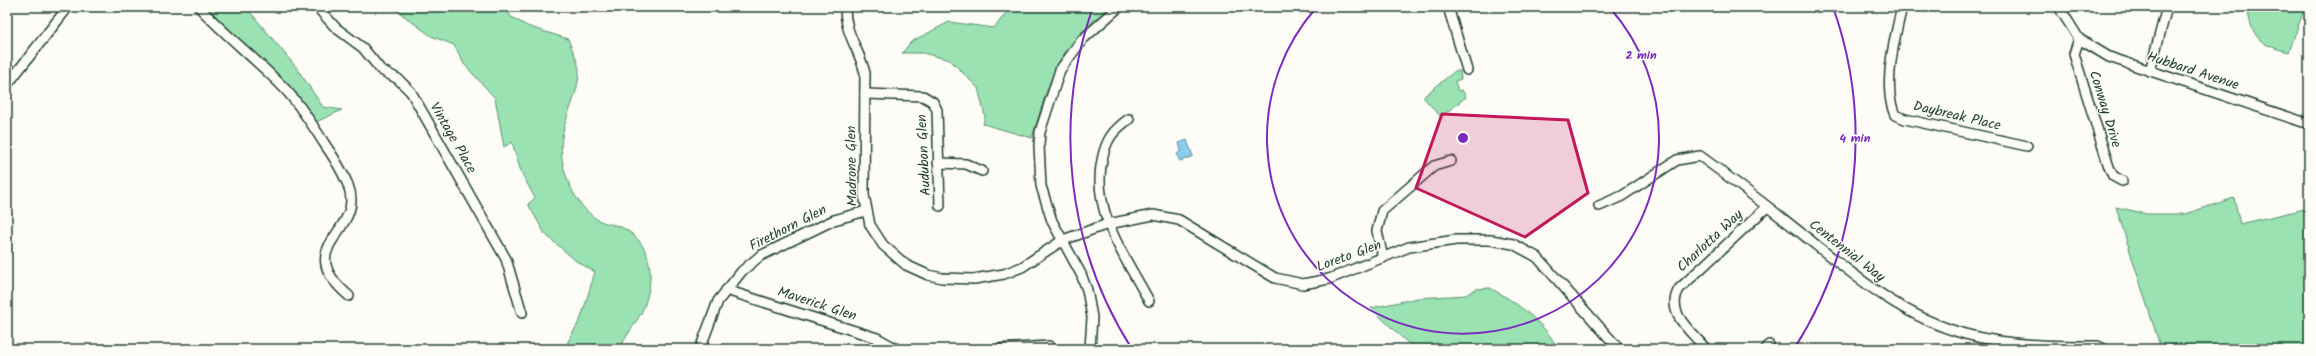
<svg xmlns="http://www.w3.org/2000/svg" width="2316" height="356" viewBox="0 0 2316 356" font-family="Kalam,sans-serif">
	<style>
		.green { fill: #9ae2b1; stroke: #5c9072 }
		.water { fill: #8bcdec; stroke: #6093a2 }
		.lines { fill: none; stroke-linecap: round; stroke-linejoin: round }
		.minor-casing { stroke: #1f3d34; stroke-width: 12 }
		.minor { stroke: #fdfcf7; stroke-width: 9 }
		.marked { fill: #c2185b; fill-opacity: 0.2; stroke: #c2185b; stroke-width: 3; stroke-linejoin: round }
		.ring { fill: none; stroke: #7b2cbf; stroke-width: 2 }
		.labels { text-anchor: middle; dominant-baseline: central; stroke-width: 3; stroke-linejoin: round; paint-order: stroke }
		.street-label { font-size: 14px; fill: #1f3d34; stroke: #fdfcf7 }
		.centre { fill: #7b2cbf; stroke: #fdfcf7; stroke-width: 2 }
		.ring-label { font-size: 12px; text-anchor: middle; font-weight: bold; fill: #7b2cbf; stroke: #fdfcf7; stroke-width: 3; stroke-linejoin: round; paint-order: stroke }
	</style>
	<rect width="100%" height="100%" fill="#fdfcf7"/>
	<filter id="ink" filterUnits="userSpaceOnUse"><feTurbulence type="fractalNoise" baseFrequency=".025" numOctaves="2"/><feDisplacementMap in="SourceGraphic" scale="8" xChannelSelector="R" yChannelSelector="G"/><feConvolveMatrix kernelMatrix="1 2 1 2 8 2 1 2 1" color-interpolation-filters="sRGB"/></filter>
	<g filter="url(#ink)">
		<g class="green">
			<path d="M 203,7 L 246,7 L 296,67 L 323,107 L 342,110 L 316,122 L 285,81 Z"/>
			<path d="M 392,7 L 508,7 L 510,16 L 527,26 L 568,39 C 571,48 580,64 579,73 C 577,106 555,126 563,164 C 567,185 580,210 600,221 C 607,224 614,224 621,227 C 652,242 655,274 645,304 C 640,319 626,334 620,349 L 564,349 L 581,318 L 595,272 L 576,261 L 545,234 L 528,204 L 535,198 L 521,172 L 512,142 L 504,147 L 495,98 L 464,64 L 454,45 L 431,36 Z"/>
			<path d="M 1011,7 L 1109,7 C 1093,21 1075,36 1064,54 C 1048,79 1041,110 1032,138 L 983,124 L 985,116 L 978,88 L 950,60 L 923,53 L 902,53 L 911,42 L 949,22 L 994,28 Z"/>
			<path d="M 2247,7 L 2305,7 L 2289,52 C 2260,45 2252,39 2247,7 Z"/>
			<path d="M 1455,71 L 1460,71 L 1461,79 L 1455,81 L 1458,91 L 1462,90 L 1466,97 L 1441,117 L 1423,97 Z"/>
			<path d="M 2234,198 L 2240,224 L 2309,208 L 2309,349 L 2161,349 L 2116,207 L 2147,214 L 2185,214 Z"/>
			<path d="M 1490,288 C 1515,301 1545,323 1558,349 L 1414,349 L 1371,308 L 1418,298 L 1466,295 L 1476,289 Z"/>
		</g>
		<path class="water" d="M 1187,140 L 1193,156 L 1181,161 L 1179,160 L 1177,154 L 1181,151 L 1179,143 Z"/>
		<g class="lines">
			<defs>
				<g id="minor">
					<path d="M 199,7 C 226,36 257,60 285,89 C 300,105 312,124 324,143 C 333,156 342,170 348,185 C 367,233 288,245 349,296"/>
					<path d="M 317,7 L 336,28 L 363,48 L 381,70 L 398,79 L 411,92 L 506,259 L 522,313"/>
					<path d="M 845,7 C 845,35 859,48 865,73 L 864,195 L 870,225 L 883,245 L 906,265 L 928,275 L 942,278 L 974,279 L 1004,274 L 1022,267 L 1063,240 L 1108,224 L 1153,215 L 1179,220 L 1275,278 L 1303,284 L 1329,279 L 1409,247 L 1456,240 L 1491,240 L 1513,244 L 1537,257 L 1619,349"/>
					<path d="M 1448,7 L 1467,70"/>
					<path d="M 1902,7 C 1895,36 1882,87 1895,115 L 1905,119 L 2027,146"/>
					<path d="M 2059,7 L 2079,39 L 2109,57 L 2309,124"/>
					<path d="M 2079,39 L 2074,54 L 2109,167 L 2113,176 L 2122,181"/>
					<path d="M 2150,71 L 2167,7"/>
					<path d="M 7,85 L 68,7"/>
					<path d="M 865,94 L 923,96 L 933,102 L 937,110 L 940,206"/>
					<path d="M 1129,119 C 1112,131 1106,140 1102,160 C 1091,212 1126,258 1149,301"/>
					<path d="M 938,163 L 966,164 L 982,171"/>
					<path d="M 1599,206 L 1622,196 L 1677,160 L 1700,156 C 1736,182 1771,209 1806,237 C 1855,276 1903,317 1965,334 C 2009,346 2053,346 2098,346 L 2104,349"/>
					<path d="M 1383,258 L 1377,231 L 1382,211 L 1434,166 L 1451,161"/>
					<path d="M 726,290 L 877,338 L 897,349"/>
					<path d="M 700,349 L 718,301 L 742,271 L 760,256 L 834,220 L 866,211"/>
					<path d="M 999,349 L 1049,346"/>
					<path d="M 1090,349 L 1092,317 L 1087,290 L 1081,274 L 1052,221 L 1041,186 L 1039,145 L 1040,132 L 1060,70 L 1082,40 L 1119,7"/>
					<path d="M 1706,349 C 1691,331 1665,313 1679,289 L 1767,207"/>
					<path d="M 1766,349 L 1769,345"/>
				</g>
			</defs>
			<use href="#minor" class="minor-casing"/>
			<use href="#minor" class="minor"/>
		</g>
	</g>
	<path class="marked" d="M 1442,114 L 1568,120 L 1588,193 L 1525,237 L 1416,188 Z"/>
	<g class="ring">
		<path d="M1610 8A196 196 0 1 1 1316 8"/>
		<path d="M1132 349A392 392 0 0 1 1093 7M1833 7A392 392 0 0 1 1794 349"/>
	</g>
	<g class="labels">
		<g class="street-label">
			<text transform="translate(2193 71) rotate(18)">Hubbard Avenue</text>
			<text transform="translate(2105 109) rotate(73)">Conway Drive</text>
			<text transform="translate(1957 116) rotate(13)">Daybreak Place</text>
			<text transform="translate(453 138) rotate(60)">Vintage Place</text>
			<text transform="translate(924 155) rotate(-93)">Audubon Glen</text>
			<text transform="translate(852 166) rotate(-91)">Madrone Glen</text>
			<text transform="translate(788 228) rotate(-27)">Firethorn Glen</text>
			<text transform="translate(1710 241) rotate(-43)">Charlotta Way</text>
			<text transform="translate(1847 251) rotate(38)">Centennial Way</text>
			<text transform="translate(1349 256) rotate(-20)">Loreto Glen</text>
			<text transform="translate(817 304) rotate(18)">Maverick Glen</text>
		</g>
	</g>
	<circle cx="1463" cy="138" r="6" class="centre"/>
	<g class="ring-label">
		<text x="1641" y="59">2 min</text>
		<text x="1855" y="142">4 min</text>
	</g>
	<rect width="2316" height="356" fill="none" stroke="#fdfcf7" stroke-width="24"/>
	<rect x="12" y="12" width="2292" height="332" fill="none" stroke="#1f3d34" stroke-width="1.5" filter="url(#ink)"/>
</svg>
